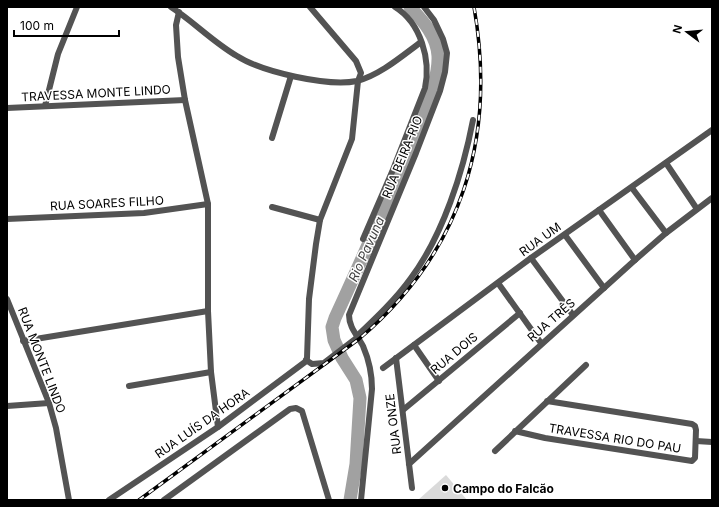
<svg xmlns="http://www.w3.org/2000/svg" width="719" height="507" viewBox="0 0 719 507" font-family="Inter,sans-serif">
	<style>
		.green { fill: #dadada }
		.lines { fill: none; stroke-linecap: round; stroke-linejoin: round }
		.river { stroke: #a1a1a1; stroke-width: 13 }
		.street { stroke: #535353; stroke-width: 6 }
		.rail-casing { stroke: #000; stroke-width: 3.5 }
		.rail { stroke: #fff; stroke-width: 2; stroke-dasharray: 6; stroke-linecap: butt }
		.poi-dot { fill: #000; stroke: #fff; stroke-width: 1.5 }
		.labels { text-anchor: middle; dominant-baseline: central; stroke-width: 3; stroke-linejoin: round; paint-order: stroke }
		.street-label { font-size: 12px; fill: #000; stroke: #fff }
		.poi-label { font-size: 12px; font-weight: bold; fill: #000; stroke: #fff; text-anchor: start }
		.water-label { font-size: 13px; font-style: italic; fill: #424242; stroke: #fff }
	</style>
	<rect width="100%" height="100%" fill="#fff"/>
	<path class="green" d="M 446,475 L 467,500 L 418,500 Z"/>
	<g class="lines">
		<path class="river" d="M 350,500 L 356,464 L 360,398 L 356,380 L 342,358 L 334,340 L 332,327 L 335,318 C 364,255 393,191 417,126 C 426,104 439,80 438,56 C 437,36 423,21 410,7"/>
		<g class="street">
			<path d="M 171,7 C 194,22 213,42 237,56 C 262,72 328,87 357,81 C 380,75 402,56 421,42"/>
			<path d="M 179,12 L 176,25 L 178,57 L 185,100 L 208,204 L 208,311 L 211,372 L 218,427"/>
			<path d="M 45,106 L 58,54 L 77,7"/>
			<path d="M 7,108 L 185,100"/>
			<path d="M 272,138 L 291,76"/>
			<path d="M 666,163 L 697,209"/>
			<path d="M 632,188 L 666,233"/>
			<path d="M 272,207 L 320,220"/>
			<path d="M 599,210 L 635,260"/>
			<path d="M 7,219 L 144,213 L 208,204"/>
			<path d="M 565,235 L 604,288"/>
			<path d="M 363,239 L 392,172 L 425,88 C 431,60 421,23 395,7"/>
			<path d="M 531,258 L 573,315"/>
			<path d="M 498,283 L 541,343"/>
			<path d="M 7,299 L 49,403 L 56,428 L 69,500"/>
			<path d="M 357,336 C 376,318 396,299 411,278 C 443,235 463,172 473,120"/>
			<path d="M 23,341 L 208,311"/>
			<path d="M 414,345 L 439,381"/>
			<path d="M 396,358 L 412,488"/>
			<path d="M 306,360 L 312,364 L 324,363 L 358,337"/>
			<path d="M 383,368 L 531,258 L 712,130"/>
			<path d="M 129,386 L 211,372"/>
			<path d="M 7,406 L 49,403"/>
			<path d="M 403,410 L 520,313"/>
			<path d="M 515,431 L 545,438 L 692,461 L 695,458 L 696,430 L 695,426 L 692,424 L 547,401"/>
			<path d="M 696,441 L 712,442"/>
			<path d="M 495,451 L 586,365"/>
			<path d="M 409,464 L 635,260 L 666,233 L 712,198"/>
			<path d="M 109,500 L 218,427 L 305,362 L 307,358 L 309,299 L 316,244 L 320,220 L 352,139 L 358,81 L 361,73 L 356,61 L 310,7"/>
			<path d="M 164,500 L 290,409 L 296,408 L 302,411 L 329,500"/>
			<path d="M 361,500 L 372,389 C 372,374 369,360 363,346 C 358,336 349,328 349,315 L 416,153 L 440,91 L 445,72 L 447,53 L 443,39 L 434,20 L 424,7"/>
		</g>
		<defs>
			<path id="rail" d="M 139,500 L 359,339 C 462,252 497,138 474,7"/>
		</defs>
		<use href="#rail" class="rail-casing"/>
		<use href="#rail" class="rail"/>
	</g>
	<circle class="poi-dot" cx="445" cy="488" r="4"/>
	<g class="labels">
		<g class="street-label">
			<text transform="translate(96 93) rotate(-3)">TRAVESSA MONTE LINDO</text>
			<text transform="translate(402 157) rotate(-68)">RUA BEIRA-RIO</text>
			<text transform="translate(107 203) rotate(-3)">RUA SOARES FILHO</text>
			<text transform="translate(540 239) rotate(-36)">RUA UM</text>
			<text transform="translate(551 320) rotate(-41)">RUA TRÊS</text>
			<text transform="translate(454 353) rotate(-40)">RUA DOIS</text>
			<text transform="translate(42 360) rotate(69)">RUA MONTE LINDO</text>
			<text transform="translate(202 423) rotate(-35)">RUA LUÍS DA HORA</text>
			<text transform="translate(393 424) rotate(-97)">RUA ONZE</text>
			<text transform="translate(615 438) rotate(9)">TRAVESSA RIO DO PAU</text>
		</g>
		<g class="poi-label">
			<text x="453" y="488">Campo do Falcão</text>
		</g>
		<g class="water-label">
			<text transform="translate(366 249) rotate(-66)">Rio Pavuna</text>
		</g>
	</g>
	<rect width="719" height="507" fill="none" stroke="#000000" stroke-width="16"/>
	<g transform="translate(687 32) rotate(286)" stroke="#ffffff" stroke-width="3" paint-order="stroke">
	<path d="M0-3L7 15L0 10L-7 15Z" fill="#000000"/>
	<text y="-6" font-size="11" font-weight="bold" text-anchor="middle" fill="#000000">N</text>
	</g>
	<path d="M14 30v6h105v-6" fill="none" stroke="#000000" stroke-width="2"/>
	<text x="20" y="30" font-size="12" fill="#000000" stroke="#ffffff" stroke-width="3" paint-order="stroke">100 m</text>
</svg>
